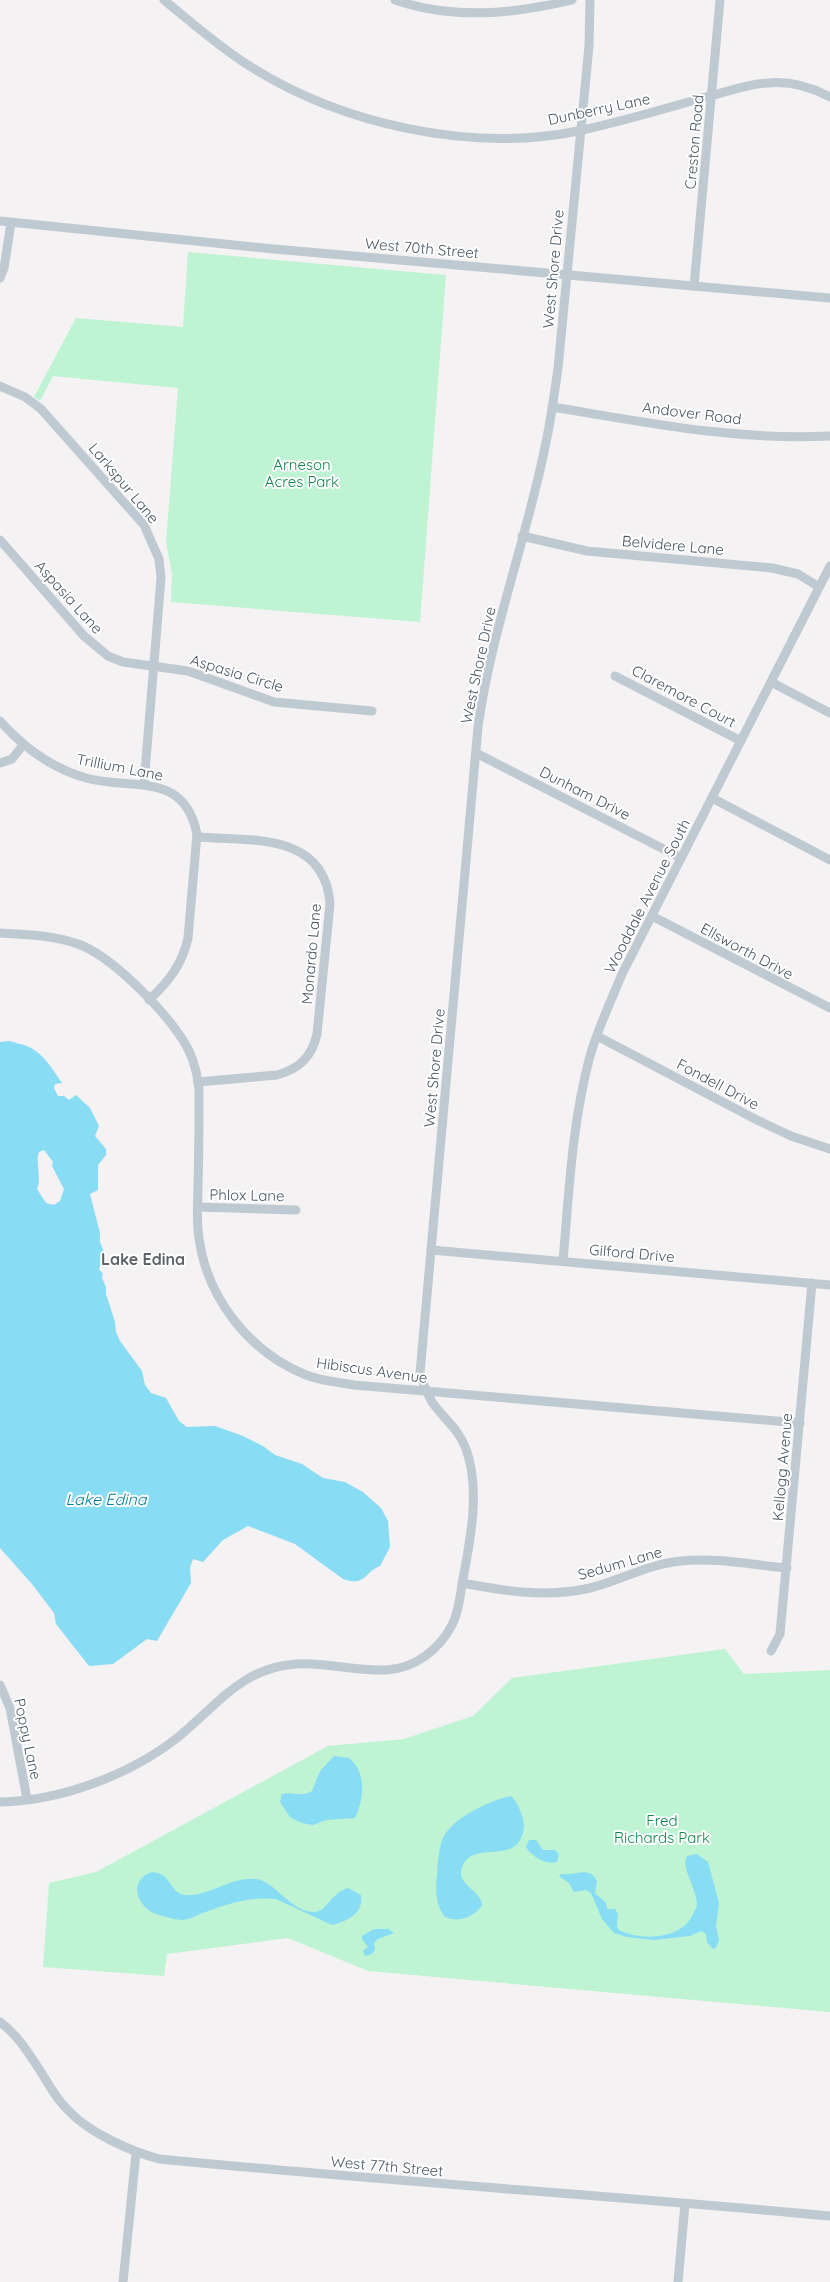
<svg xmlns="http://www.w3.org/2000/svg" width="830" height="2282" viewBox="0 0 830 2282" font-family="Quicksand,sans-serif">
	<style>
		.green { fill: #bef4d4 }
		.water { fill: #88dcf4; fill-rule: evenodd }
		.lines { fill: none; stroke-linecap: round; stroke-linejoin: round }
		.minor { stroke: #bfc9d2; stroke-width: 9 }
		.labels { text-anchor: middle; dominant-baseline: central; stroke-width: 4; stroke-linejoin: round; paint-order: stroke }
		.street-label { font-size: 15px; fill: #485561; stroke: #fff }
		.park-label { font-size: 15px; fill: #0f864c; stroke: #fff }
		.neighbourhood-label { font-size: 16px; font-weight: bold; fill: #5d6268; stroke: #fff }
		.water-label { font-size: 16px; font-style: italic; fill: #037fa2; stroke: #fff }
	</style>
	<rect width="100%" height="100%" fill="#f4f2f2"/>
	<g class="green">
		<path d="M 188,252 L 446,275 L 420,622 L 171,602 L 172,573 L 166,543 L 178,388 L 53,376 L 40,401 L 34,397 L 76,318 L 183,327 Z"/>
		<path d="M 725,1649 L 744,1674 L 830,1670 L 830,2012 L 368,1971 L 288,1938 L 167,1954 L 164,1976 L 43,1967 L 49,1883 L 96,1872 L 328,1746 L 404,1739 L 473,1716 L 512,1678 Z"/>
	</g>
	<g class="water">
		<path d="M 9,1041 C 15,1043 23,1044 29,1047 C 44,1054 53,1070 62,1083 L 55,1084 L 54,1088 L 58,1096 L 64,1096 L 69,1100 L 76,1095 L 90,1108 L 99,1126 L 95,1136 L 106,1149 L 106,1155 L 98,1165 L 98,1190 L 90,1194 L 100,1233 L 100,1242 L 105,1254 L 99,1269 L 103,1274 L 102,1278 L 106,1287 L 106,1294 L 115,1322 L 116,1332 L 120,1341 L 142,1371 L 145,1385 L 151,1393 L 166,1398 L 179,1421 L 187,1427 L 215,1426 L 243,1436 L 263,1446 L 275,1455 L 302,1464 L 323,1478 L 345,1482 L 363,1492 L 381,1508 L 388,1521 L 390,1547 L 380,1566 C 364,1572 366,1587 343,1579 L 295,1544 L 248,1526 L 223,1540 L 203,1562 L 193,1559 L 190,1568 L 191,1583 L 157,1641 L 147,1639 L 113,1664 L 89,1666 L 56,1624 L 54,1613 L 32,1584 L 0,1548 L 0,1042 ZM 44,1150 L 53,1162 L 52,1166 L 64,1189 L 60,1201 L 54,1205 L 46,1203 L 37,1189 C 42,1177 35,1164 39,1152 Z"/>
		<path d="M 334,1756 L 349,1758 C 367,1772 364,1799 355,1818 L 326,1820 L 313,1825 L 302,1823 L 290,1817 L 280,1802 L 282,1794 C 293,1791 301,1798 312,1791 L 320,1771 Z"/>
		<path d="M 511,1796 C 517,1801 521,1812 523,1819 C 525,1826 524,1831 521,1838 C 511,1862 474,1842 463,1865 C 453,1885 483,1890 482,1906 C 473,1917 459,1923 445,1917 C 436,1907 435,1888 437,1876 C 438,1864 438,1850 443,1838 C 452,1818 490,1800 511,1796 Z"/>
		<path d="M 529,1840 L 536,1840 L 543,1850 L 555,1850 L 559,1854 L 557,1862 C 546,1865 532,1857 526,1847 Z"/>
		<path d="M 697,1854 L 708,1862 L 719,1903 L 716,1926 L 719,1940 L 716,1948 L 713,1949 L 707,1942 L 706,1934 L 701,1931 L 690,1936 L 654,1940 L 627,1937 L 614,1933 L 602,1919 L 591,1893 L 586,1890 L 574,1892 L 569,1883 L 559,1876 L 561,1874 C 572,1876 582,1869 592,1874 L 597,1881 L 595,1893 L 606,1903 L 607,1909 L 615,1909 L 618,1914 L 617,1927 L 619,1930 C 641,1941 682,1940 693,1914 C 694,1911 697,1908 697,1904 C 697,1889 680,1866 687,1856 Z"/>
		<path d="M 152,1872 C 172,1873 169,1893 185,1895 C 209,1897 231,1876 256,1879 C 275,1881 290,1912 315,1912 C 327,1911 332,1892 348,1888 L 361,1895 C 364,1913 348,1921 332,1925 L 276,1899 C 249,1896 225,1905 200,1914 C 195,1916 189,1920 182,1920 C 175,1920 163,1916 156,1914 C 136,1906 128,1880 152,1872 Z"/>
		<path d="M 374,1929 L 388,1929 L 394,1933 L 378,1939 L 374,1943 L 375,1949 L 372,1954 L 365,1956 L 363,1951 L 368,1947 L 362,1939 L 362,1936 Z"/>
	</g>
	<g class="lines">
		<g class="minor">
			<path d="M 164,0 C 191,22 218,46 248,65 C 340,124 470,153 578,131 C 620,122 661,110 702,98 C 724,93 746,84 768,83 C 790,81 811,87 830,97"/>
			<path d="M 395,0 C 453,20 514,14 572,0"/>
			<path d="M 0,221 L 274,249 L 830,298"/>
			<path d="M 0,278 L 4,268 L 11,223"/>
			<path d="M 694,286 L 720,0"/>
			<path d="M 0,386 L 25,397 L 41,409 L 144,525 L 159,559 L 161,578 L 144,784"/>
			<path d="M 552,407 C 644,422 737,441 830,436"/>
			<path d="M 522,536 L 587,551 L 772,568 L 798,574 L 819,587"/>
			<path d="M 0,540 L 84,636 L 108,656 L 123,662 L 188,671 L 274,702 L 372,711"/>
			<path d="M 615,676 L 741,741"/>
			<path d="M 771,682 L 830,713"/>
			<path d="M 0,721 C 24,748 51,768 86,778 C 133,791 184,770 197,834 L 188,938 C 182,965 169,981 149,1000"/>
			<path d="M 476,753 L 681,858"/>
			<path d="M 0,763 L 12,759 L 23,745"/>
			<path d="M 712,798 L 830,860"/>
			<path d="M 197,837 C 251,841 325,832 330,904 L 317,1034 C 312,1057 299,1069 277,1075 L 198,1082"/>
			<path d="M 652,916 L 830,1008"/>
			<path d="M 0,933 C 28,935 57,935 83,946 C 117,961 174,1019 190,1053 C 195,1065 198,1077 199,1090 C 199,1121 199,1153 198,1185 C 198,1202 196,1220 199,1238 C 207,1298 249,1352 306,1375 C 321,1381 338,1382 354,1385 L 800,1423"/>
			<path d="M 597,1036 L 757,1120 L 791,1136 L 830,1149"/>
			<path d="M 198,1207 L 296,1210"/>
			<path d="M 431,1250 L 830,1285"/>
			<path d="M 563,1261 C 569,1192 572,1123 590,1056 C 598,1028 611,1001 622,974 L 830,566"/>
			<path d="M 462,1583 C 505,1591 547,1598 590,1588 C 622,1580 648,1564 681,1561 C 716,1557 752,1565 787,1568"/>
			<path d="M 771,1651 L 780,1634 L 812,1283"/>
			<path d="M 0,1685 L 10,1708 L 27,1799"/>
			<path d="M 0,1802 C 60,1801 130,1775 177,1738 C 202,1718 222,1694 249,1678 C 299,1650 337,1672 387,1670 C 415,1668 439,1650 452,1625 C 458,1613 460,1598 462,1584 C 470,1542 481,1490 466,1449 C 459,1429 443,1418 432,1402 C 427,1393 423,1383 420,1373 L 478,727 C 491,632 526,541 545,447 C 551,421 554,395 558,368 L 589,46 L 590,0"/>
			<path d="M 0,2022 C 18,2035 29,2054 41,2072 C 49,2085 57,2100 68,2110 C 89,2133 130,2151 159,2159 C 382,2181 606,2195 830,2216"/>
			<path d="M 123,2282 L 136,2153"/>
			<path d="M 678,2282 L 685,2204"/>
		</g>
	</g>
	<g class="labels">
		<g class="street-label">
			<text transform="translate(599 109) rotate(-12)">Dunberry Lane</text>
			<text transform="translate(694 142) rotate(-85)">Creston Road</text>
			<text transform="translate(422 248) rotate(5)">West 70th Street</text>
			<text transform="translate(553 269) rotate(-85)">West Shore Drive</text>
			<text transform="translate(692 413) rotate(7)">Andover Road</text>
			<text transform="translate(124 483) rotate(50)">Larkspur Lane</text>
			<text transform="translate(673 545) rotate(5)">Belvidere Lane</text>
			<text transform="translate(69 597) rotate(48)">Aspasia Lane</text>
			<text transform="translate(478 665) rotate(-78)">West Shore Drive</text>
			<text transform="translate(237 673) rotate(17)">Aspasia Circle</text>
			<text transform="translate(684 696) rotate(28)">Claremore Court</text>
			<text transform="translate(120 767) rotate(11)">Trillium Lane</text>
			<text transform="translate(585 793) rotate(27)">Dunham Drive</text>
			<text transform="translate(647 896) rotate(-63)">Wooddale Avenue South</text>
			<text transform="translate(747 951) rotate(28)">Ellsworth Drive</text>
			<text transform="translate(311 954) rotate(-85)">Monardo Lane</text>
			<text transform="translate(434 1068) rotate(-85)">West Shore Drive</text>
			<text transform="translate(718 1084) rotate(28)">Fondell Drive</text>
			<text transform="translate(247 1195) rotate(1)">Phlox Lane</text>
			<text transform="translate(632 1253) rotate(5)">Gilford Drive</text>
			<text transform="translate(372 1370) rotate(8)">Hibiscus Avenue</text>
			<text transform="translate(782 1467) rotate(-85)">Kellogg Avenue</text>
			<text transform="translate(620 1563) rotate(-16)">Sedum Lane</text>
			<text transform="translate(28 1739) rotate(78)">Poppy Lane</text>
			<text transform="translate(387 2166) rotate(5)">West 77th Street</text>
		</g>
		<g class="park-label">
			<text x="302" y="464">Arneson<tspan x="302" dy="17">Acres Park</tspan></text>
			<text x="662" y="1820">Fred<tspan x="662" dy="17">Richards Park</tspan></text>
		</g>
		<g class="neighbourhood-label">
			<text x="143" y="1259">Lake Edina</text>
		</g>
		<g class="water-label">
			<text x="106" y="1499">Lake Edina</text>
		</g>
	</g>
</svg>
